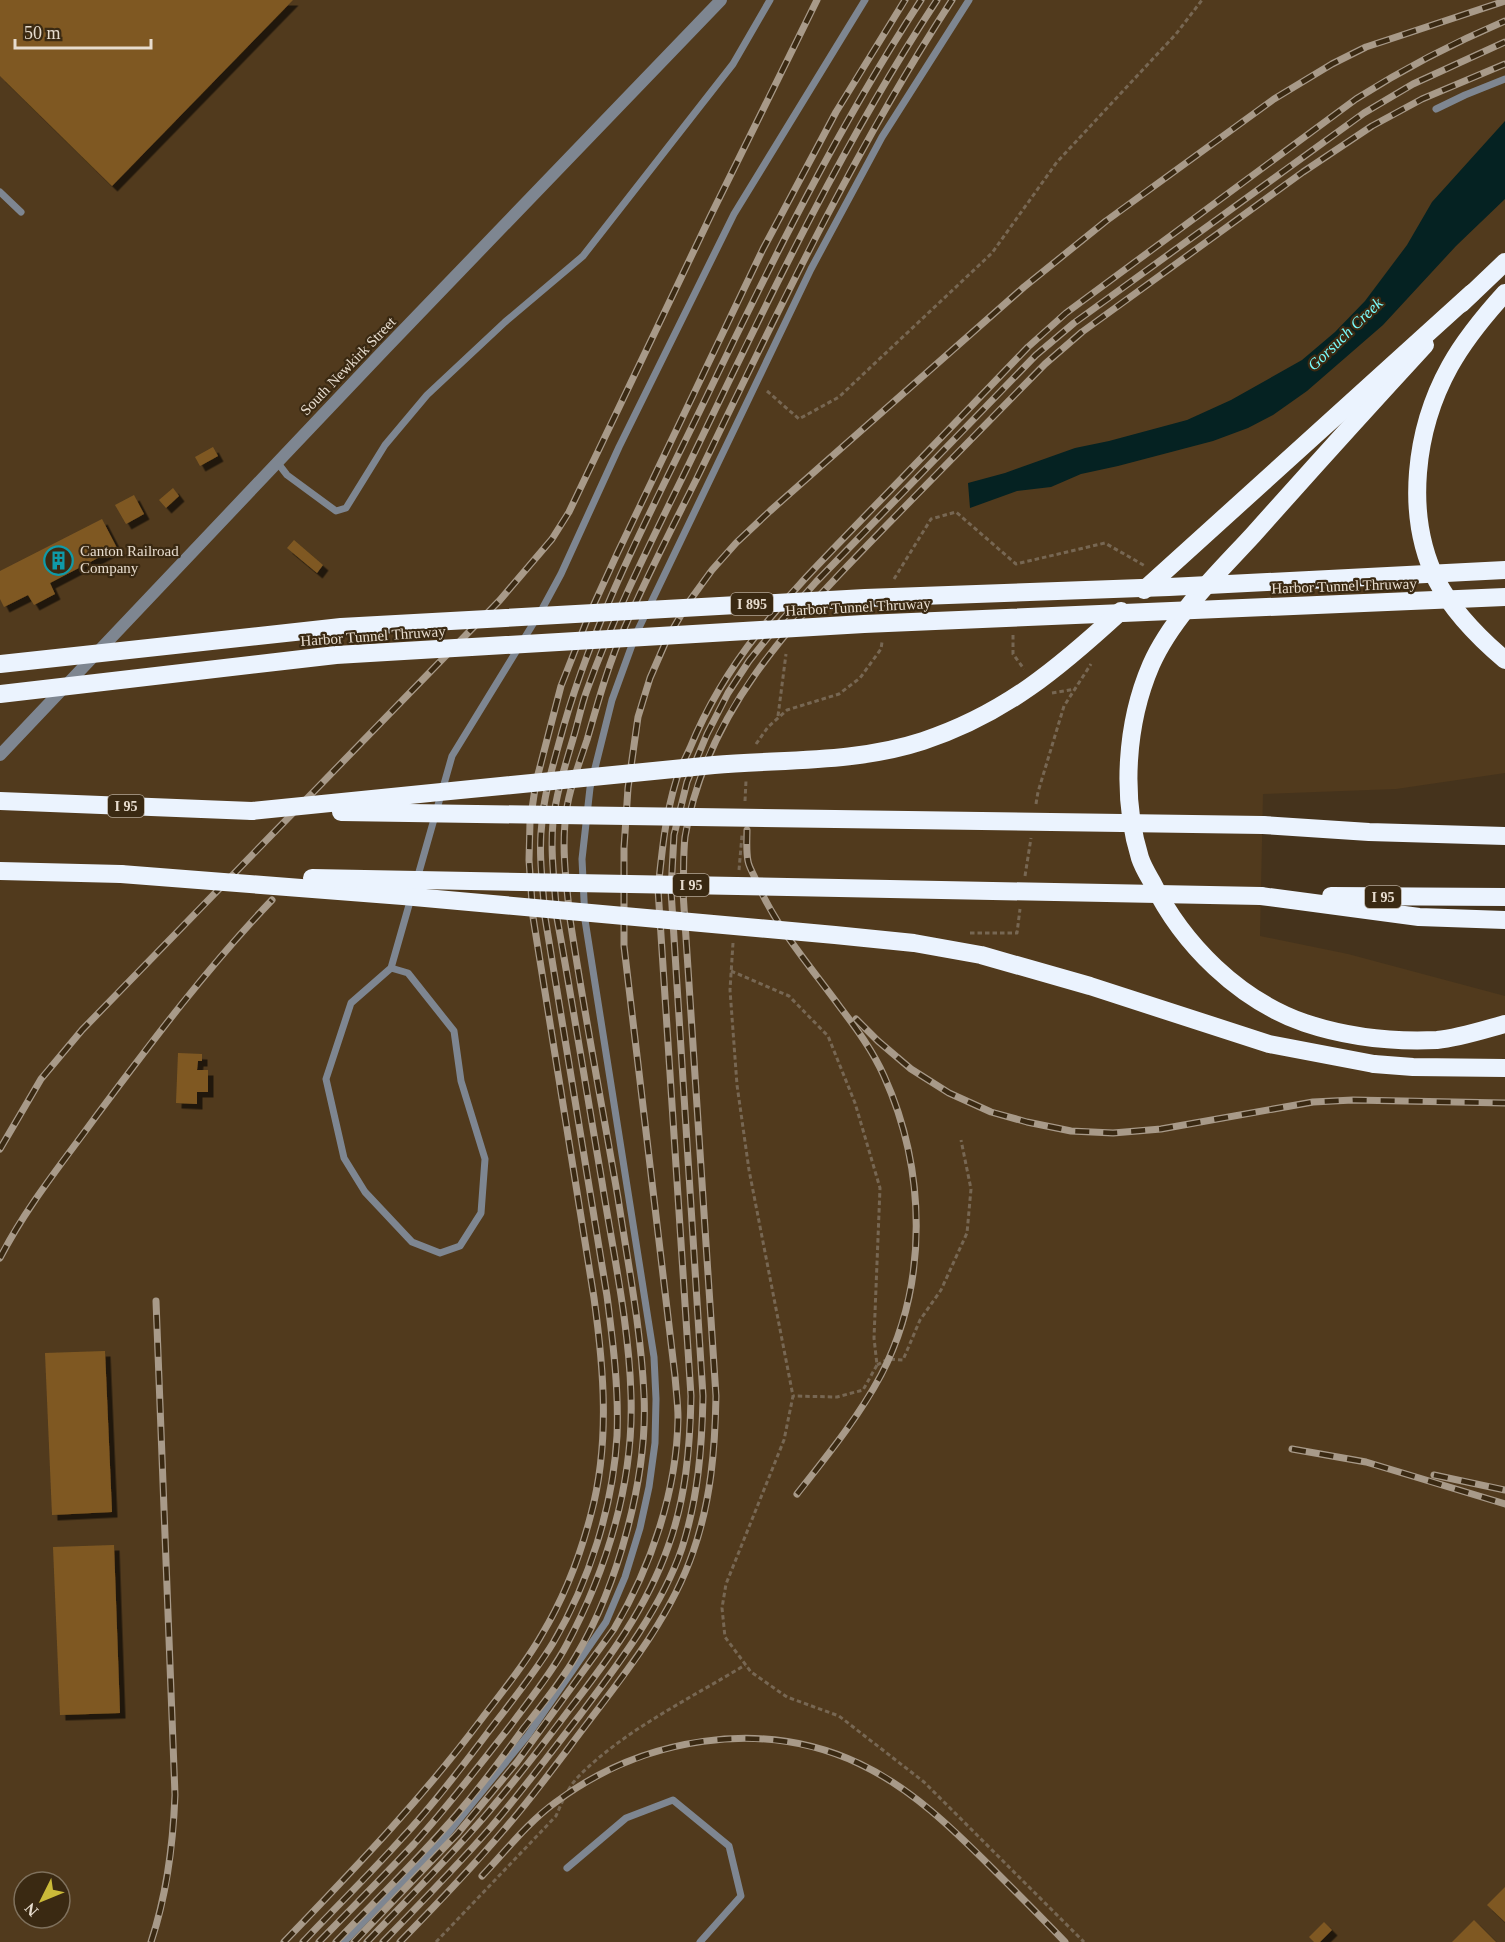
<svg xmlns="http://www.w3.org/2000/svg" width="1505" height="1942" viewBox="0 0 1505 1942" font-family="Georgia,serif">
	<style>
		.built { fill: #513a1d; fill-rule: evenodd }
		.water { fill: #052222 }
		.building { fill: #7f5923; filter: url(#shadow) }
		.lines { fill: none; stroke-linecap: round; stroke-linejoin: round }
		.path { stroke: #776753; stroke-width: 3; stroke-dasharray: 4.5 3; stroke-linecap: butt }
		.lane { stroke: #7e8691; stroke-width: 7 }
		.street { stroke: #7e8691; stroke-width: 12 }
		.highway { stroke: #ebf3fe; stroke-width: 18 }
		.rail-casing { stroke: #a89a89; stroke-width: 7 }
		.rail { stroke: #3a2912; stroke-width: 4.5; stroke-dasharray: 14; stroke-linecap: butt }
		.highway-bridge { stroke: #ebf3fe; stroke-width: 18 }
		.labels { text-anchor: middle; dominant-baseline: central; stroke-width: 4.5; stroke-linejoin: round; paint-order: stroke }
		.shield { fill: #3a2912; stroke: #b3a696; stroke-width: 1.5 }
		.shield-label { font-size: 14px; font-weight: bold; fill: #e7dcce }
		.street-label { font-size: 15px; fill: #e7dcce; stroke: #3a2912 }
		.poi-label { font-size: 15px; fill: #e7dcce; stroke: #3a2912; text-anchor: start }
		.water-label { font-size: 16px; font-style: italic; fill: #79fcfc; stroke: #3a2912 }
	</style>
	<defs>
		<filter id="shadow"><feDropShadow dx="5.5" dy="5.5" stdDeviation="0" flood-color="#0009"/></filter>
	</defs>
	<rect width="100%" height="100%" fill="#45331c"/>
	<path class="built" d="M 0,0 L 1505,0 L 1505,773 L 1396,789 L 1263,794 L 1260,936 L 1348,954 L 1505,996 L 1505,1942 L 0,1942 ZM 24,1882 L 60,1882 L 60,1918 L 24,1918 Z"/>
	<path class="water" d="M 1505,121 L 1505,199 L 1456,246 L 1383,325 L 1307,391 L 1273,415 L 1248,428 L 1213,441 L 1118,466 L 1081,474 L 1051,487 L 1017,491 L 970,508 L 968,483 L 1005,473 L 1075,448 L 1109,441 L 1187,420 L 1231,400 L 1302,360 L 1335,332 L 1365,301 L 1407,245 L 1432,202 Z"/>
	<g class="building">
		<path d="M 0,0 L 293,0 L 112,186 L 0,76 Z"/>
		<path d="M 213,447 L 218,456 L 200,466 L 195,457 Z"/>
		<path d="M 173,488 L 179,496 L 166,508 L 159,500 Z"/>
		<path d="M 134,495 L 144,514 L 126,524 L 115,505 Z"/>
		<path d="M 102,519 L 117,548 L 50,583 L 55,594 L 34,605 L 28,595 L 4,607 L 0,599 L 0,571 Z"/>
		<path d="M 294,540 L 323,565 L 317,573 L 287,548 Z"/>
		<path d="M 178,1053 L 202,1054 L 202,1061 L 198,1061 L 197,1070 L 208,1070 L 208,1092 L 197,1092 L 197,1104 L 176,1103 Z"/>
		<path d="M 105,1351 L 112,1512 L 52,1515 L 45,1353 Z"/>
		<path d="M 114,1545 L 120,1713 L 60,1715 L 53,1547 Z"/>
		<path d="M 1505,1887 L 1505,1922 L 1487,1905 Z"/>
		<path d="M 1474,1920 L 1496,1942 L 1452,1942 Z"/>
		<path d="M 1324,1922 L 1332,1930 L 1320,1942 L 1314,1942 L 1309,1937 Z"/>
	</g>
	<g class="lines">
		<g class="path">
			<path d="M 767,391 L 799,419 L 839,397 L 992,253 L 1057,162 L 1176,34 L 1202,0"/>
			<path d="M 894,579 L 931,519 L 956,512 L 1016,564 L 1105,543 L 1145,566"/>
			<path d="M 1013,635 L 1013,654 L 1024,669"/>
			<path d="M 1052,693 L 1075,689"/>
			<path d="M 778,716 L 786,654"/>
			<path d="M 756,744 L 768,727 L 787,710 L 839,694 L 860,678 L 881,649 L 882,642"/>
			<path d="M 745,801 L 746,781"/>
			<path d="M 1036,804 L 1038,792 L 1064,706 L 1091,664"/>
			<path d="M 739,870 L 742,835"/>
			<path d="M 1025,876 L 1031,838"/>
			<path d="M 970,933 L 1017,933 L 1020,909"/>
			<path d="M 733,943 L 730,990 L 737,1085 L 749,1170 L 793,1396 L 784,1440 L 726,1584 L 722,1608 L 725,1637 L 751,1672 L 787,1697 L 839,1716 L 924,1782 L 1084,1942"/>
			<path d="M 731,971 L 789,996 L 828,1036 L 855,1103 L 880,1188 L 874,1338 L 877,1365 L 863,1390 L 837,1397 L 793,1396"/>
			<path d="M 877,1365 L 888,1359 L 903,1360 L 920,1320 L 941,1290 L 967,1233 L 971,1189 L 961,1140"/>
			<path d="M 436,1942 L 556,1816 C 562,1802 568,1787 579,1776 C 623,1731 691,1698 745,1665"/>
		</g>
		<g class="lane">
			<path d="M 1436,109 L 1465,95 L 1505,79"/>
			<path d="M 0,192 L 21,212"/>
			<path d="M 277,462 L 287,475 L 336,511 L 346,508 L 385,445 L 427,395 L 505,322 L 583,256 L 733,64 L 770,0"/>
			<path d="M 417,879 L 452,756 L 541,611 L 561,574 L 619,447 L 734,214 L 865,0"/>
			<path d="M 391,968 L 408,973 L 454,1031 L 461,1081 L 485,1159 L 481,1213 L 460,1246 L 440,1253 L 412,1242 L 365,1192 L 344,1158 L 326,1079 L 351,1003 L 391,968 L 411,898"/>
			<path d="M 567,1868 L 626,1818 L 673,1800 L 729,1846 L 741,1896 L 700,1942"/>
			<path d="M 344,1942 L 440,1843 L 528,1735 L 606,1622 L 625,1577 L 640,1528 L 649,1487 L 655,1443 L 656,1399 L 654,1357 L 585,920 L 582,859 L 590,788 L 612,700 L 636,634 L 811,269 L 882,137 L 969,0"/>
		</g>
		<path class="street" d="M 0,755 L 385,349 L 721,0"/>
		<g class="highway">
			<path d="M 1505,293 C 1485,315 1465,339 1450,366 C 1415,429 1404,515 1437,581 C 1453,612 1478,637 1505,660"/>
			<path d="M 1461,304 L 1505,262"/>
			<path d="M 1425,345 C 1367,408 1310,471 1253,535 C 1218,573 1172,617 1151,665 C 1126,723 1121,797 1140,858 C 1143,867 1148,875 1152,882 C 1183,945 1239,1000 1305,1023 C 1347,1037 1394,1042 1437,1040 C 1459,1038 1483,1030 1505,1024"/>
			<path d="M 0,801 L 252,811"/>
			<path d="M 1263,825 L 1369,832 L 1505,836"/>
			<path d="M 0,871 L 121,874"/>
			<path d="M 1261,896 L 1419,917 L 1505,920"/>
			<path d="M 1331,896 L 1505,897"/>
			<path d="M 1374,1064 L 1413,1067 L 1505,1068"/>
		</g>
		<defs>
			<g id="rail">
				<path d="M 747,830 C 747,840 746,851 748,861 C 749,867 753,873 755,878 C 774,925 810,966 840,1007 C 856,1028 873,1051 884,1076 C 926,1169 929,1283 881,1375 C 858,1418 827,1456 797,1494"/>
				<path d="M 856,1019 L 878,1041 L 911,1069 L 949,1093 L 991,1112 L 1027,1122 L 1071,1131 L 1113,1133 L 1161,1129 L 1313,1102 L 1353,1100 L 1505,1103"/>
				<path d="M 0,1149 L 41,1079 L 82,1030 L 500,600 L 552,539 L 569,512 L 710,217 L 817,0"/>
				<path d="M 0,1258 C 26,1207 63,1162 97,1115 C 153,1040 207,968 272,900"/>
				<path d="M 1292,1449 L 1366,1462 L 1505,1504"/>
				<path d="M 1434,1475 L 1505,1490"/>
				<path d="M 482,1876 C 505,1852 528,1822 556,1802 C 642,1738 761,1717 860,1764 C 911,1788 953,1829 992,1868 C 1016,1892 1041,1917 1065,1942"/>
				<path d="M 151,1942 C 167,1894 173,1846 175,1795 L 156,1301"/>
				<path d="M 284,1942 C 353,1870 420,1801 480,1721 C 501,1693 524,1666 541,1636 C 564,1598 580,1557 591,1514 C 610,1443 604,1370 594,1298 L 533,917 L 529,860 L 530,822 L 536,782 L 561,686 L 589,615 L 617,554 L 763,249 L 836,112 L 905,0"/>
				<path d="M 303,1942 C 336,1907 371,1873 403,1837 C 434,1804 462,1767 489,1731 C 511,1702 534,1674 553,1643 C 589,1582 613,1507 617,1436 C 619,1389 613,1343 607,1296 L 545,917 C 543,886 538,853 542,822 C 544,795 552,769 559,743 C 591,622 651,512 705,400 C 771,263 838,127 921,0"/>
				<path d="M 319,1942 C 351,1909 383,1877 414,1844 C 448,1806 480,1765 511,1725 C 530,1699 551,1674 566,1646 C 607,1570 634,1482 631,1395 C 629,1324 613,1252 602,1182 C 587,1094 573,1006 557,918 C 555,886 550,854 553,822 C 556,794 565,766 573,739 C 578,723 581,706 587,690 C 615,612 653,538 689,464 C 765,306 840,147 937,0"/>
				<path d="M 336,1942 C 380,1896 427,1851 468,1801 C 487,1778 505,1754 523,1729 C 542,1705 561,1682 576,1656 C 618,1586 648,1476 644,1395 C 641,1329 628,1264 618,1198 C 602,1105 584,1012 570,919 C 567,887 562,855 565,823 C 567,794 578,767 587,740 C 598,702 608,665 624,629 C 646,578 672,528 697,478 C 776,315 853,152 952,0"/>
				<path d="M 354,1942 L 458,1833 L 517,1762 L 614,1629 C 651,1567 677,1491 678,1418 C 678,1404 676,1390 675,1376 L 624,946 L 624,848 L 628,788 L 638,717 L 650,678 L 667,639 L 688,603 L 712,570 L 736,543 L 770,511 L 1024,287 L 1106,221 L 1274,99 L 1332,64 L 1366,47 L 1505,1"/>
				<path d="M 367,1942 C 406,1901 447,1860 485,1816 C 514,1782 542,1746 569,1710 C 608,1660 647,1607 668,1547 C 686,1498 690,1447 691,1396 L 658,889 C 662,852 665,817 676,781 C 679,770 685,759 690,748 C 730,650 795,589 867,514 C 921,459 974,403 1028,347 L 1066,313 L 1356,99 C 1405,68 1451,44 1505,21"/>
				<path d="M 383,1942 C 420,1904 457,1866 492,1826 C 523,1790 551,1752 580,1715 C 617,1666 662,1607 682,1548 C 698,1498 702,1448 703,1396 L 671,890 L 674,835 L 687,782 L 707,734 L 728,693 L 749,661 L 781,621 L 816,582 L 1036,355 L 1074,323 L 1364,113 L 1413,84 L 1505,42"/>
				<path d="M 400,1942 C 435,1906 470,1870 502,1832 C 533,1797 560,1759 589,1721 C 628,1670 672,1614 693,1552 C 711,1501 715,1449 716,1396 L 683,892 C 684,874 683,855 685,837 C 707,706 798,617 886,526 C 939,472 992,418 1045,364 L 1082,332 L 1303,172 L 1372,126 L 1422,99 L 1505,64"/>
			</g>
		</defs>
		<use href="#rail" class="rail-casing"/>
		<use href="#rail" class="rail"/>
		<g class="highway-bridge">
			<path d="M 1144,590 L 1472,293"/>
			<path d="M 0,664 L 341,627 L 865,598 L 1169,587 L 1505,570"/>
			<path d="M 0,694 L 336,655 L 864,624 L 1505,597"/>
			<path d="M 252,811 C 406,796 560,779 714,765 C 784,759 856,763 923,741 C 1005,714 1060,667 1121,611"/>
			<path d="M 341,812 L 1263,825"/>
			<path d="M 121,874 L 403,896 L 835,935 L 914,943 L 981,955 L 1090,986 L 1269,1044 L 1374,1064"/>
			<path d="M 312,878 L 1261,896"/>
		</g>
	</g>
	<defs>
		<symbol id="building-ring" viewBox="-11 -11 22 22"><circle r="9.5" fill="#3a2912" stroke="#0f9aa8" stroke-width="1.5"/><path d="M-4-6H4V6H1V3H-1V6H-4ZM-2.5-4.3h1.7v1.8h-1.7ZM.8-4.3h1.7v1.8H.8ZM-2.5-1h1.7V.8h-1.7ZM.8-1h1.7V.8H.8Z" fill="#0f9aa8"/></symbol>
	</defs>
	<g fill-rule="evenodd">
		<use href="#building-ring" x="42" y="544" width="33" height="33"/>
	</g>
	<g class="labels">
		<g class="shield">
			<rect x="731" y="593" width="42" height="22" rx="4.5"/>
			<rect x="108" y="795" width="36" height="22" rx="4.5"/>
			<rect x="673" y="874" width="36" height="22" rx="4.5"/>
			<rect x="1365" y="886" width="36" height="22" rx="4.5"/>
		</g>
		<g class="shield-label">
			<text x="752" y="604">I 895</text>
			<text x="126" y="806">I 95</text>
			<text x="691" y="885">I 95</text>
			<text x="1383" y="897">I 95</text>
		</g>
		<g class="street-label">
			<text transform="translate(348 366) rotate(-46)">South Newkirk Street</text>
			<text transform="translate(1344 586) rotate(-2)">Harbor Tunnel Thruway</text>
			<text transform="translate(858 607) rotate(-3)">Harbor Tunnel Thruway</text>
			<text transform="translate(373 636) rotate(-4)">Harbor Tunnel Thruway</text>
		</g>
		<g class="poi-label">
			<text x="80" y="551">Canton Railroad<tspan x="80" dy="17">Company</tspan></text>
		</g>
		<g class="water-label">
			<text transform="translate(1345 334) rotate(-44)">Gorsuch Creek</text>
		</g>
	</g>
	<g transform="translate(42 1900) rotate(227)"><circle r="28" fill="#3a2912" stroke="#7f715d" stroke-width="1.5"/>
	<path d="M0-4.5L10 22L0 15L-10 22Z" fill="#cbba39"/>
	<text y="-9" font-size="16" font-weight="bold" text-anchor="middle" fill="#e7dcce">N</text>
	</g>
	<path d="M15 39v9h136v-9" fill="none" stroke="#e7dcce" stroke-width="3"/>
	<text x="24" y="39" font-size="18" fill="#e7dcce" stroke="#3a2912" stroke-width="4.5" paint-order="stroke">50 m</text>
</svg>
